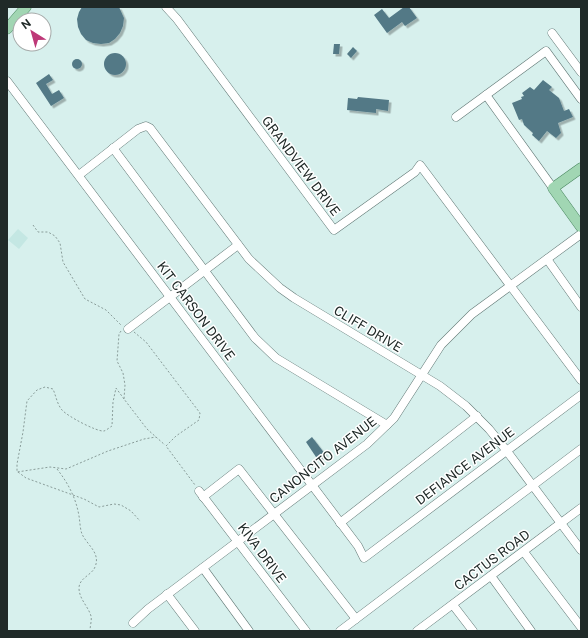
<svg xmlns="http://www.w3.org/2000/svg" width="588" height="638" viewBox="0 0 588 638" font-family="'Public Sans',sans-serif">
	<style>
		.built { fill: #c4e7e3 }
		.building { fill: #537986; filter: url(#shadow) }
		.lines { fill: none; stroke-linecap: round; stroke-linejoin: round }
		.minor-casing { stroke: #617875; stroke-width: 9 }
		.major-casing { stroke: #4b8861; stroke-width: 11 }
		.path { stroke: #899c99; stroke-width: 1; stroke-dasharray: 2 2; stroke-linecap: butt }
		.minor { stroke: #fff; stroke-width: 8 }
		.major { stroke: #a1d6b3; stroke-width: 10 }
		.labels { text-anchor: middle; dominant-baseline: central; stroke-width: 3; stroke-linejoin: round; paint-order: stroke }
		.street-label { font-size: 13px; fill: #202a28; stroke: #fff }
	</style>
	<defs>
		<filter id="shadow"><feDropShadow dx="2.5" dy="2.5" stdDeviation="0" flood-color="#0004"/></filter>
	</defs>
	<rect width="100%" height="100%" fill="#d7f0ed"/>
	<path class="built" d="M 18,229 L 28,238 L 19,249 L 8,240 Z"/>
	<g class="building">
		<path d="M 82,7 L 119,7 L 124,18 L 123,26 L 120,33 L 115,39 L 109,43 L 101,44 L 93,43 L 86,40 L 81,34 L 78,27 L 77,19 L 79,12 Z"/>
		<path d="M 404,7 L 409,7 L 417,18 L 405,26 L 402,22 L 387,33 L 374,15 L 382,9 L 389,18 Z"/>
		<path d="M 334,44 L 340,44 L 339,54 L 333,54 Z"/>
		<path d="M 353,47 L 357,51 L 351,58 L 347,54 Z"/>
		<circle cx="115" cy="64" r="11"/>
		<circle cx="77" cy="64" r="5"/>
		<path d="M 49,74 L 53,80 L 46,84 L 52,94 L 59,90 L 64,98 L 51,106 L 36,83 Z"/>
		<path d="M 543,80 L 552,87 L 549,90 L 559,98 L 564,111 L 569,109 L 573,117 L 558,123 L 561,133 L 556,138 L 547,131 L 539,141 L 532,135 L 533,133 L 524,125 L 522,119 L 519,120 L 512,103 L 522,99 L 521,97 L 524,96 L 522,93 L 530,87 L 534,90 Z"/>
		<path d="M 358,97 L 389,100 L 388,111 L 376,109 L 376,113 L 347,110 L 348,98 L 357,99 Z"/>
		<path d="M 312,437 L 325,454 L 318,460 L 306,442 Z"/>
	</g>
	<g class="lines">
		<defs>
			<g id="minor">
				<path d="M 166,7 L 177,19 L 334,230 L 415,172 L 420,165 L 581,380"/>
				<path d="M 552,33 L 581,72"/>
				<path d="M 7,81 L 358,546 L 364,558 L 581,395"/>
				<path d="M 486,95 L 553,188"/>
				<path d="M 456,117 L 546,51 L 581,99"/>
				<path d="M 113,148 L 255,338 L 276,358 L 387,425"/>
				<path d="M 79,175 L 138,129 L 146,126 L 150,128 L 249,259 L 280,288 L 294,298 L 440,386 L 466,406 L 489,429 L 506,450 L 581,550"/>
				<path d="M 547,259 L 581,307"/>
				<path d="M 128,329 L 238,245"/>
				<path d="M 199,491 L 306,631"/>
				<path d="M 203,497 L 239,469 L 356,619"/>
				<path d="M 340,523 L 477,416"/>
				<path d="M 524,552 L 581,627"/>
				<path d="M 203,568 L 249,631"/>
				<path d="M 491,576 L 531,631"/>
				<path d="M 167,594 L 195,631"/>
				<path d="M 453,605 L 473,631"/>
				<path d="M 133,623 L 148,609 L 367,444 L 394,418 L 441,345 L 472,314 L 581,234"/>
				<path d="M 340,631 L 581,449"/>
				<path d="M 417,631 L 581,508"/>
			</g>
			<g id="major">
				<path d="M 7,29 L 26,7"/>
				<path d="M 581,168 L 553,188 L 581,227"/>
			</g>
		</defs>
		<use href="#minor" class="minor-casing"/>
		<use href="#major" class="major-casing"/>
		<g class="path">
			<path d="M 33,225 L 38,232 L 48,232 L 55,236 L 60,243 L 63,262 L 85,299 L 106,310 L 121,325"/>
			<path d="M 121,331 L 119,334 L 117,361 L 123,373 L 125,385 L 124,399 L 147,429 L 165,445"/>
			<path d="M 134,332 L 146,342 L 200,413 L 199,420 L 176,436 L 166,446 L 195,485"/>
			<path d="M 124,399 L 116,388 L 113,402 L 112,426 C 110,427 107,430 104,431 C 97,432 67,416 62,410 C 57,404 56,396 53,389 L 45,387 L 37,390 L 27,401 L 23,432 L 17,464 L 17,472 L 50,467 L 66,469 L 108,451 L 144,439 L 156,437"/>
			<path d="M 57,469 C 68,483 76,498 79,516 C 80,522 80,529 82,534 C 87,545 101,553 95,567 C 92,575 79,578 79,588 C 79,599 88,606 91,616 C 92,620 90,626 90,631"/>
			<path d="M 18,472 L 26,478 L 84,499 L 99,507 L 114,504 L 121,505 L 131,511 L 140,521"/>
		</g>
		<use href="#minor" class="minor"/>
		<use href="#major" class="major"/>
	</g>
	<g class="labels">
		<g class="street-label">
			<text transform="translate(301 166) rotate(53)">GRANDVIEW DRIVE</text>
			<text transform="translate(196 311) rotate(53)">KIT CARSON DRIVE</text>
			<text transform="translate(368 329) rotate(31)">CLIFF DRIVE</text>
			<text transform="translate(323 460) rotate(-38)">CANONCITO AVENUE</text>
			<text transform="translate(465 466) rotate(-37)">DEFIANCE AVENUE</text>
			<text transform="translate(262 553) rotate(53)">KIVA DRIVE</text>
			<text transform="translate(492 560) rotate(-37)">CACTUS ROAD</text>
		</g>
	</g>
	<rect width="588" height="638" fill="none" stroke="#202a28" stroke-width="16"/>
	<g transform="translate(32 32) rotate(323)"><circle r="19" fill="#ffffff" stroke="#a6aaa9"/>
	<path d="M0-3L7 15L0 10L-7 15Z" fill="#be3878"/>
	<text y="-6" font-size="11" font-weight="bold" text-anchor="middle" fill="#202a28">N</text>
	</g>
</svg>
